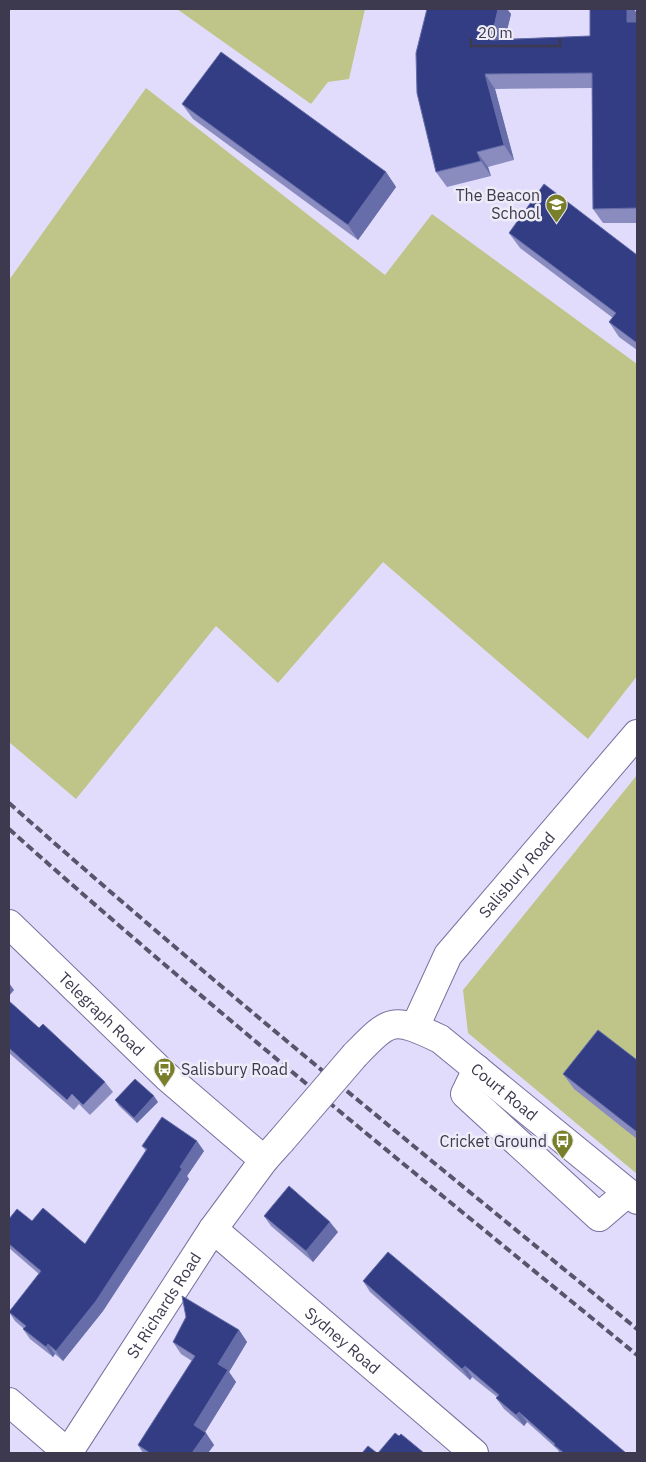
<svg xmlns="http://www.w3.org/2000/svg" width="646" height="1462" viewBox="0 0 646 1462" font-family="'IBM Plex Sans',sans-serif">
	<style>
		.green { fill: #bfc589 }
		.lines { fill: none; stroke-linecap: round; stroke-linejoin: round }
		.minor-casing { stroke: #79709f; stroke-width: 30 }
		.minor { stroke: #fff; stroke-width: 28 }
		.rail { stroke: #58546b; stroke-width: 4; stroke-dasharray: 8 4; stroke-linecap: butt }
		.minor-bridge-casing { stroke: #79709f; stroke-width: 30; stroke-linecap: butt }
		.minor-bridge { stroke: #fff; stroke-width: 28 }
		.wall { fill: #8a8cc0 }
		.shaded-wall { fill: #666da8 }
		.building { fill: #323d84; stroke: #666da8 }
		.labels { text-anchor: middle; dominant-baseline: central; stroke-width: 5; stroke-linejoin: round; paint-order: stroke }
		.poi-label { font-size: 16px; fill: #3d394e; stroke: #edecf7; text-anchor: end }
		.street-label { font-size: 16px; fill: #3d394e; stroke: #edecf7 }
	</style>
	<rect width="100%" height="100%" fill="#e1dcfb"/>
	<g class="green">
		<path d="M 177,9 L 365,9 L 349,79 L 328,82 L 311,104 Z"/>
		<path d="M 146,88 L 385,275 L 432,214 L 637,364 L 637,676 L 588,739 L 383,562 L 278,683 L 216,626 L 76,799 L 9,742 L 9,280 Z"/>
		<path d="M 637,775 L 637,1174 L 468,1033 L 463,990 Z"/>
	</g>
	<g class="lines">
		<defs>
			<g id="minor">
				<path id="s1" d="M 9,924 L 166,1076 L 264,1160"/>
				<path id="s2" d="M 415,1027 L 448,955 L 637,734"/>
				<path id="s3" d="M 355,1055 C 390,1019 392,1016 440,1039 L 637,1200"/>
				<path d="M 477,1069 L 465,1094 L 599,1217 L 627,1193"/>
				<path id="s4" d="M 213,1229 L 474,1453"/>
				<path d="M 9,1402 L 68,1453"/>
				<path id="s5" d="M 68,1453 L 213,1229 L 264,1160 L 281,1141"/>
			</g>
		</defs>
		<use href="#minor" class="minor-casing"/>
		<use href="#minor" class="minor"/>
		<g class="rail">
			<path d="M 9,803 C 213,984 426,1156 637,1329"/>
			<path d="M 9,829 C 213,1011 426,1182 637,1355"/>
		</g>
		<defs>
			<path id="minor-bridge" d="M 281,1141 L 355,1055"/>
		</defs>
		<use href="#minor-bridge" class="minor-bridge-casing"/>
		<use href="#minor-bridge" class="minor-bridge"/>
	</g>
	<g class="wall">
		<path d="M 427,9 L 507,9 L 511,14 L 505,39 L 590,36 L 590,9 L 634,9 L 637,14 L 637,223 L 603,223 L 593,209 L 592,88 L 495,89 L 514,160 L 488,167 L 491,176 L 447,187 L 436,172 Z"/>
		<path d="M 182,104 L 386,172 L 396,187 L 358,240 L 193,119 Z"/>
		<path d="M 509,233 L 637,255 L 637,350 L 619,337 L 609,322 L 613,318 L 520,248 Z"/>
		<path d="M 9,1001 L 39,1028 L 105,1082 L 113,1092 L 90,1115 L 79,1104 L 74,1110 L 9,1053 Z"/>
		<path d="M 637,1060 L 637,1139 L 574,1089 L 563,1074 Z"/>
		<path d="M 115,1100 L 158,1102 L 137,1123 L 119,1106 Z"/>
		<path d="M 142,1146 L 204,1151 L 187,1176 L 189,1179 L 103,1311 L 63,1361 L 55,1354 L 53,1357 L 30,1339 L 23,1329 L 23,1328 L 15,1321 L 9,1312 L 39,1274 L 9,1248 L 9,1219 L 32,1221 L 85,1244 L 146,1151 Z"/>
		<path d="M 264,1216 L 338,1232 L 313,1262 L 271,1226 Z"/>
		<path d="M 363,1281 L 626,1453 L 560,1453 L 557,1449 L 527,1422 L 524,1426 L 504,1409 L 496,1398 L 497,1397 L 472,1377 L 470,1380 L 370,1292 Z"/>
		<path d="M 239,1330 L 247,1342 L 229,1372 L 236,1382 L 205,1432 L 214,1445 L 208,1453 L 143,1453 L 138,1445 L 192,1361 L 181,1354 L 173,1342 Z"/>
	</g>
	<g class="shaded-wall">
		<path d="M 498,9 L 507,9 L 511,14 L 501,54 L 491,40 Z"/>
		<path d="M 627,9 L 634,9 L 637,14 L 637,36 L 627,22 Z"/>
		<path d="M 485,74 L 495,89 L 514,160 L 504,145 Z"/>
		<path d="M 477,152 L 488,167 L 491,176 L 481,161 Z"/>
		<path d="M 386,172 L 396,187 L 358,240 L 348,225 Z"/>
		<path d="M 9,983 L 14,990 L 9,996 Z"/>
		<path d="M 154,1096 L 158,1102 L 137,1123 L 134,1118 Z"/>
		<path d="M 197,1141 L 204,1151 L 187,1176 L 189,1179 L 103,1311 L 63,1361 L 56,1351 Z"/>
		<path d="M 330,1222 L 338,1232 L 313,1262 L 306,1251 Z"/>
		<path d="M 239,1330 L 247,1342 L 229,1372 L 236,1382 L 202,1437 L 194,1425 L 218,1364 Z"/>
		<path d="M 48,1344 L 55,1354 L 53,1357 L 46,1347 Z"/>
		<path d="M 465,1366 L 472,1377 L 470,1380 L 462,1369 Z"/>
		<path d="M 519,1412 L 527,1422 L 524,1426 L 516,1415 Z"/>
		<path d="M 206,1433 L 214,1445 L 208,1453 L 192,1453 Z"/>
	</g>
	<g class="building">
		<path d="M 427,9 L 498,9 L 491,40 L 590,36 L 590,9 L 627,9 L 627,22 L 637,22 L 637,208 L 593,209 L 592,73 L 485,74 L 504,145 L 477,152 L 481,161 L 436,172 L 417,93 L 416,53 Z"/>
		<path d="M 221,52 L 386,172 L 348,225 L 182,104 Z"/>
		<path d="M 544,184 L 637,255 L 637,343 L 609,322 L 616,313 L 509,233 Z"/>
		<path d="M 9,1001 L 39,1028 L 43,1024 L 105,1082 L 83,1105 L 72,1094 L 67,1100 L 9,1048 Z"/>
		<path d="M 598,1030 L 637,1060 L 637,1132 L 563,1074 Z"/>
		<path d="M 135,1079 L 154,1096 L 134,1118 L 115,1100 Z"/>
		<path d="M 162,1117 L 197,1141 L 180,1167 L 182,1169 L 96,1301 L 56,1351 L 48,1344 L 46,1347 L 23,1329 L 26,1326 L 9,1312 L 41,1271 L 9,1244 L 9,1219 L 17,1209 L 32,1221 L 43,1208 L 85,1244 L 147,1149 L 142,1146 Z"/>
		<path d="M 289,1186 L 330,1222 L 306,1251 L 264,1216 Z"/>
		<path d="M 388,1252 L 626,1453 L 564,1453 L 554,1445 L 555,1444 L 519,1412 L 516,1415 L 496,1398 L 499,1395 L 465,1366 L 462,1369 L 363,1281 Z"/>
		<path d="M 182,1296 L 239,1330 L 218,1364 L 228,1370 L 194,1425 L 206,1433 L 192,1453 L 150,1453 L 138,1445 L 195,1356 L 173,1342 L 186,1317 Z"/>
		<path d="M 395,1433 L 399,1436 L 401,1434 L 424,1453 L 378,1453 Z"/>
		<path d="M 368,1446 L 377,1453 L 362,1453 Z"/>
	</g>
	<defs>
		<symbol id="school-pin" viewBox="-11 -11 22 30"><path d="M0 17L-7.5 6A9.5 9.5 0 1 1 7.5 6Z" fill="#797f29" stroke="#edecf7"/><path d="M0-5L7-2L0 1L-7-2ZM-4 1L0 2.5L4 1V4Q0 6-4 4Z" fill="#fff"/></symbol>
		<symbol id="bus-pin" viewBox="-11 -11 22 30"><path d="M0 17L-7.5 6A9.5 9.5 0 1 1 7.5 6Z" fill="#797f29" stroke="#edecf7"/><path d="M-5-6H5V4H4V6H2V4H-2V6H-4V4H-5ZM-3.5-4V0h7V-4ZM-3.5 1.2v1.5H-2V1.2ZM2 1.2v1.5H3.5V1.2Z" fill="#fff"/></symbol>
	</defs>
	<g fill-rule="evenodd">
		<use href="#school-pin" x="544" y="192" width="25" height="34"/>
		<use href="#bus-pin" x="152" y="1056" width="25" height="34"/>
		<use href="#bus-pin" x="550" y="1128" width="25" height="34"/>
	</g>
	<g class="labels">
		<g class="poi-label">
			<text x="540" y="195">The Beacon<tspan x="540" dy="18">School</tspan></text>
			<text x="181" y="1069" text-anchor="start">Salisbury Road</text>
			<text x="547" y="1141">Cricket Ground</text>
		</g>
		<g class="street-label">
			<text stroke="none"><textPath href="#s2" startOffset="185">Salisbury Road</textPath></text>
			<text stroke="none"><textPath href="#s1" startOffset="129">Telegraph Road</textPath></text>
			<text stroke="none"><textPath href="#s3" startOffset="182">Court Road</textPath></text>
			<text stroke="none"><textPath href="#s5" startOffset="176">St Richards Road</textPath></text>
			<text stroke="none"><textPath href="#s4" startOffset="171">Sydney Road</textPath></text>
		</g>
	</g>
	<rect width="646" height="1462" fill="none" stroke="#3d394e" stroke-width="20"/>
	<path d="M471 38v8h89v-8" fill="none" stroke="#3d394e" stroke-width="2.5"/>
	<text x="478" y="38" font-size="15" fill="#3d394e" stroke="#edecf7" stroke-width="4" paint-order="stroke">20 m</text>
</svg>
